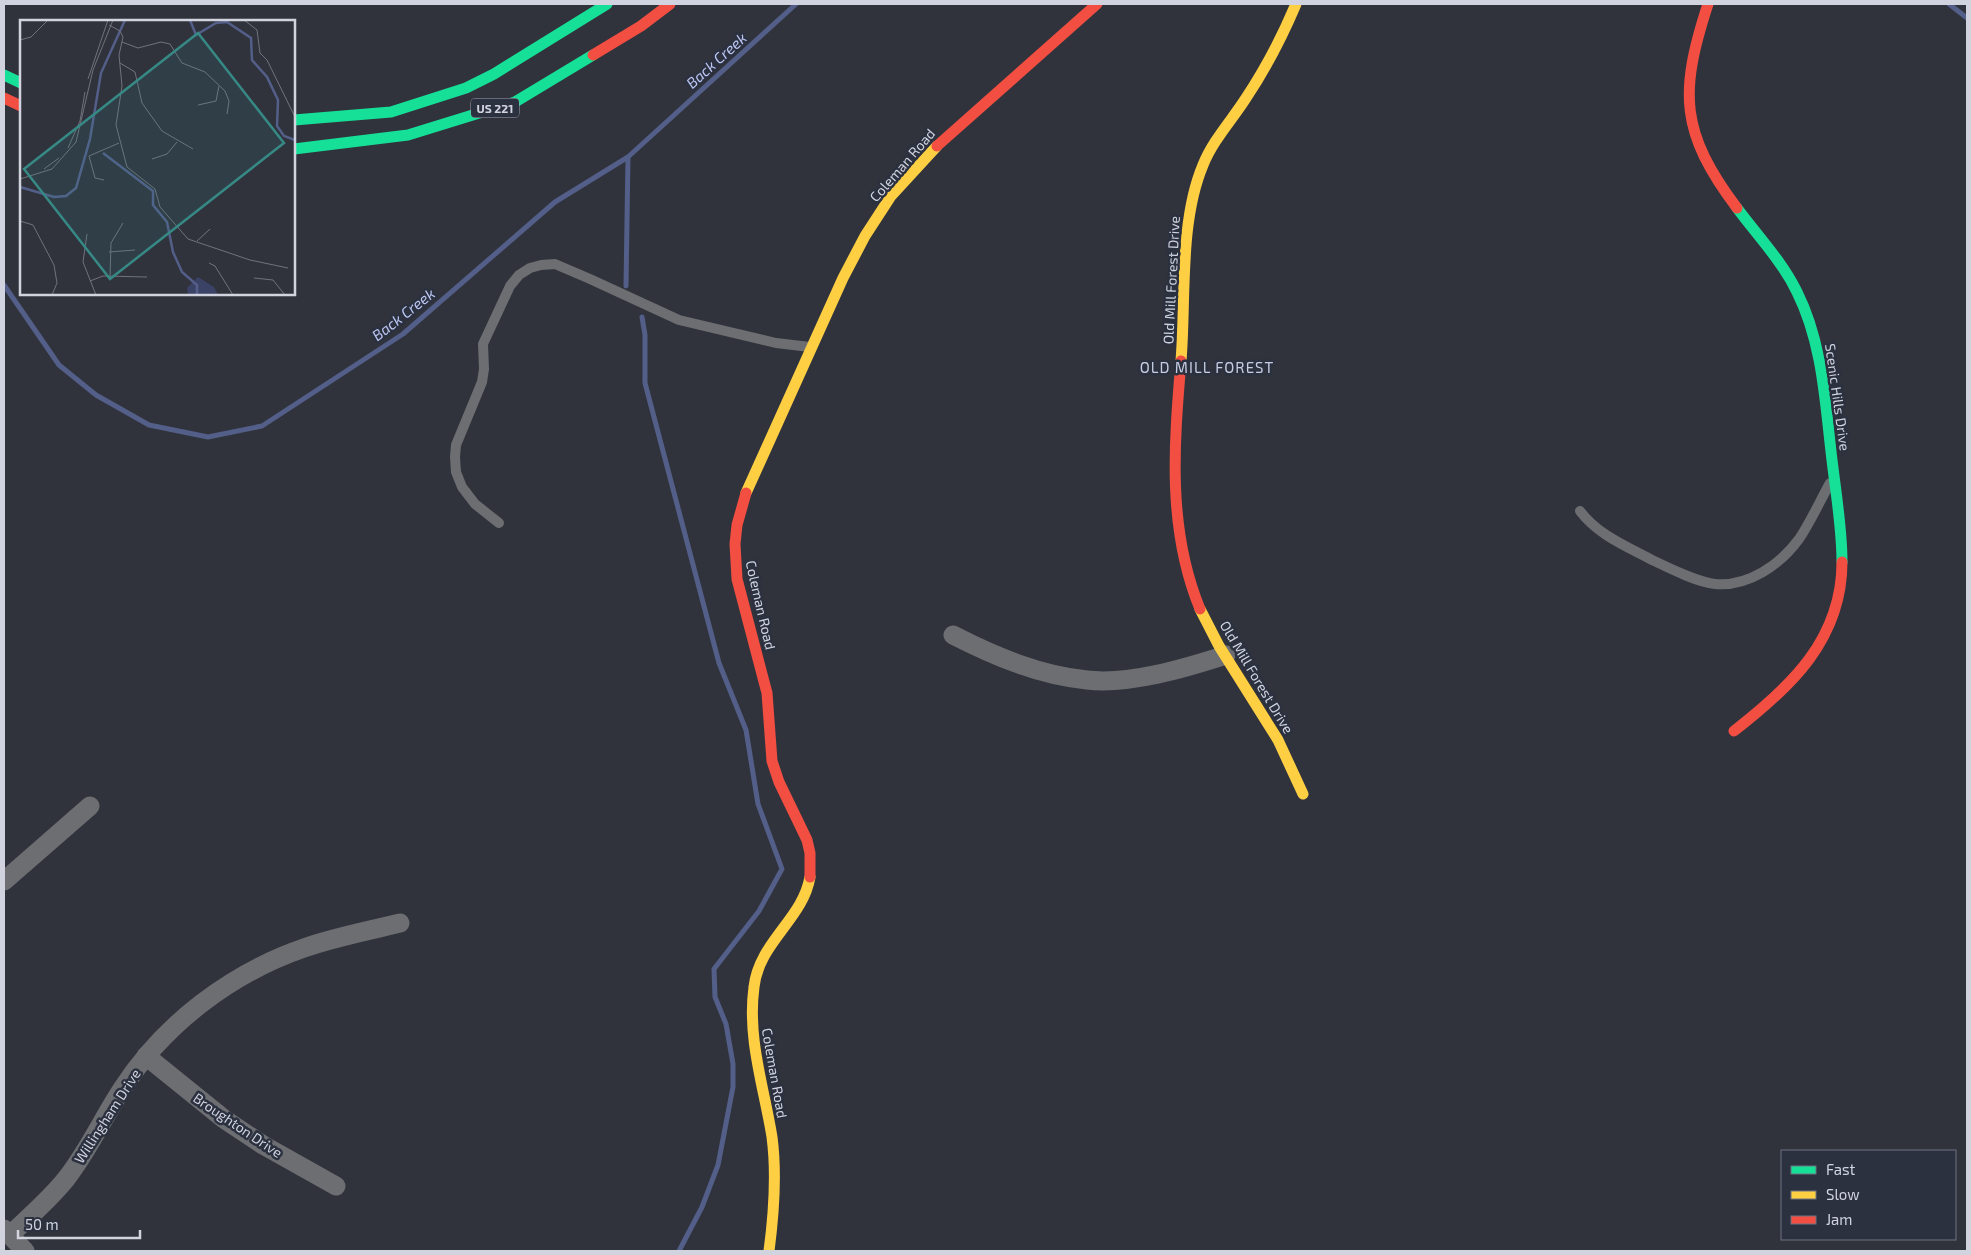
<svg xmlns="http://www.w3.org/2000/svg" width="1971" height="1255" viewBox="0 0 1971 1255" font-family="'Exo 2',sans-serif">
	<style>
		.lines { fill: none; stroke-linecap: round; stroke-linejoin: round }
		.stream { stroke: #535f89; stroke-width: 5 }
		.lane { stroke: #6c6e72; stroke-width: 10 }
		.street { stroke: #6c6e72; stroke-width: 19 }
		.fast { stroke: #16e098; stroke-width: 11 }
		.slow { stroke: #ffcf43; stroke-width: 11 }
		.jam { stroke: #f24e42; stroke-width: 11 }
		.labels { text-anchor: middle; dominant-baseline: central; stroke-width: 5; stroke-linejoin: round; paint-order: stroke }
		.shield { fill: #2c3140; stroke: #a0a3af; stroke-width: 1 }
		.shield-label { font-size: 12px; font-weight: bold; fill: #d1d4df }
		.street-label { font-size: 14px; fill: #d1d4df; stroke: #2c3140 }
		.water-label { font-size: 15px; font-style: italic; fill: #bcc7f4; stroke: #2c3140 }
		.neighbourhood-label { font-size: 15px; letter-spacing: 1px; fill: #c7cde1; stroke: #2c3140 }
		.inset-river { fill: none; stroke: #535f89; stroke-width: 2.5 }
		.inset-road { fill: none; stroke: #70737d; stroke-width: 1 }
		.view { fill: #368985; fill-opacity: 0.15; stroke: #368985; stroke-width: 2.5 }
		.inset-edge { fill: none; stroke: #d1d4df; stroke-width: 2.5 }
	</style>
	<rect width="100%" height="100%" fill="#30333c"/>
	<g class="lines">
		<g class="stream">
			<path d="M 1949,4 L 1967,18"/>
			<path d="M 4,285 L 59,365 L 96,395 L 149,425 L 208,437 L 262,426 L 403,334 L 555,202 L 628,157 L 796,4"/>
			<path d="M 626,286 L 628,157"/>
			<path d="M 642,317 L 645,335 L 645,383 L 719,663 L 746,730 L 758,804 L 782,869 L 759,911 L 714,969 L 715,997 L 726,1024 L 733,1064 L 733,1087 L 718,1165 L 702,1207 L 679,1251"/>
		</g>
		<g class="lane">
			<path d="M 1580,511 C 1598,535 1626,546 1652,560 C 1669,568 1696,582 1715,584 C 1748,587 1780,565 1799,539 C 1810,523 1820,501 1830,483"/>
			<path d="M 499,523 L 475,504 L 462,487 L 456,472 L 455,457 L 456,445 L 482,382 L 484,369 L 483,344 L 510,286 L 519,275 L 530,268 L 541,265 L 555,264 L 590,279 L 679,320 L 776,343 L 810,347"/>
		</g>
		<g class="street">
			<path d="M 953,635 C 996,657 1039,675 1087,680 C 1129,685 1186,668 1226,655"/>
			<path d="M 4,881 L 90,806"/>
			<path d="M 146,1056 L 224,1119 L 263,1145 L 336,1186"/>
			<path d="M 4,1229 L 25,1251"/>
			<path d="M 10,1235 C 29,1217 49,1200 66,1179 C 88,1151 103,1118 122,1089 C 164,1024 231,973 304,948 C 335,937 368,931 400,923"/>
		</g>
		<g class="fast">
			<path d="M 4,75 L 21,83"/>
			<path d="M 294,120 L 391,112 L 466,88 L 494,74 L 607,4"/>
			<path d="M 294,149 L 408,135 L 515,102 L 593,55"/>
			<path d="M 1737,208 C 1757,235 1782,261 1797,292 C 1823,344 1825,403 1832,460 C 1836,494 1842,528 1842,562"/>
		</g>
		<g class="slow">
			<path d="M 1181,361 C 1186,299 1179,222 1203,165 C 1213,140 1232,120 1246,98 C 1266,68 1282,37 1296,4"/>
			<path d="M 746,493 L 843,278 L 865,236 L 891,196 L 937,146"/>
			<path d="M 1200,609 L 1219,646 L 1278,740 L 1303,794"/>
			<path d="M 769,1251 C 774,1213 777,1175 772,1137 C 764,1087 747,1039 754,987 C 759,942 803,919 810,877"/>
		</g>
		<g class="jam">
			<path d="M 1708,4 C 1679,93 1680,132 1737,208"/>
			<path d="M 593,55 L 641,26 L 670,4"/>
			<path d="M 4,98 L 21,106"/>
			<path d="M 937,146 L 1097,4"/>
			<path d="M 1181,361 C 1174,445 1167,529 1200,609"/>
			<path d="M 746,493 L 737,525 L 735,544 L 737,579 L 767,693 L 772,761 L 779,782 L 807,840 L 810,853 L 810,877"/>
			<path d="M 1734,731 C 1791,687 1842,639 1842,562"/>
		</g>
	</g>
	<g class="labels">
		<rect class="shield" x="471" y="98.5" width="48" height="19" rx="4"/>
		<g class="shield-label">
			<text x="495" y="108">US 221</text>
		</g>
		<g class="street-label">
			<text transform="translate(902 165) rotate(-49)">Coleman Road</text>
			<text transform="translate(1171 280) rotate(-87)">Old Mill Forest Drive</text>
			<text transform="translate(1838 397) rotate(82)">Scenic Hills Drive</text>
			<text transform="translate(761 605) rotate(77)">Coleman Road</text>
			<text transform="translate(1257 677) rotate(59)">Old Mill Forest Drive</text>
			<text transform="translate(775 1073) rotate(80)">Coleman Road</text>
			<text transform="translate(107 1116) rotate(-57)">Willingham Drive</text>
			<text transform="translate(238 1125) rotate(34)">Broughton Drive</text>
		</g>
		<g class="water-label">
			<text transform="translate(716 60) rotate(-42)">Back Creek</text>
			<text transform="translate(403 314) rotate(-38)">Back Creek</text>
		</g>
		<g class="neighbourhood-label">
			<text x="1207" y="367">OLD MILL FOREST</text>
		</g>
	</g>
	<g transform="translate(20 20)">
		<rect width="275" height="275" fill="#30333c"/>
		<path d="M 178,257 L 194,267 L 198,275 L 168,275 L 167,268 Z" fill="#3a4266"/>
		<path class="inset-river" d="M 170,0 L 176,15 L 196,3 L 207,2 L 231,18 L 232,40 L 247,57 L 258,80 L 257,106 L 264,116 L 275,120M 83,133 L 133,171 L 133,185 L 147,202 L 153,232 L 162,252 L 177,265 L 177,275M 0,167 L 34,177 L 46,176 L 56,168 L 70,119 L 81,53 L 105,0"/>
		<path class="inset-road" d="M 224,0 L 237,10 L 240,33 L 247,40 L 275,97M 89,5 L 100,11 L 103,17 L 99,35 L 102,66 L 96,105 L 107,147 L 135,169 L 140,187 L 168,219 L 230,240 L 268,248M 0,20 L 11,17 L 28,0M 102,22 L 118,28 L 141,22 L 150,24 L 162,43 L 185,52 L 205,71 L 209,81 L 207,94M 100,43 L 115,52 L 122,83 L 142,111 L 173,129M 68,59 L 88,0M 178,85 L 196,81 L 199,66M 48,128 L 60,101 L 65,72M 132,139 L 147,134 L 157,122M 24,149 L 39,138M 0,159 L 32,149 L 56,122 L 73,50 L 93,0M 84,160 L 75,158 L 69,136 L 99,123M 0,201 L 13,205 L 34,245 L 37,263 L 32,275M 67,214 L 63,242 L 76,275M 177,221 L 190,209M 89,232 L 115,230M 0,243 L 0,261M 189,243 L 195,246 L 213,275M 90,257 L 91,223 L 103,203M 234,258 L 253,260 L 265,275M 70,261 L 83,256 L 127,257"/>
		<path class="view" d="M 178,13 L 264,123 L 90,259 L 4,149 Z"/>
		<rect width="275" height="275" class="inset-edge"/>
	</g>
	<rect width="1971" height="1255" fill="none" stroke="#d1d4df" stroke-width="10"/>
	<rect x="1781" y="1150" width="175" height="90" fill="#2c3140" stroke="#6e7280"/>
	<rect x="1791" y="1166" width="25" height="8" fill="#16e098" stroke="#6e7280"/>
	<text x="1826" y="1175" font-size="15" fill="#d1d4df">Fast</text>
	<rect x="1791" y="1191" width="25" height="8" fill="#ffcf43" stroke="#6e7280"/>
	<text x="1826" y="1200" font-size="15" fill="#d1d4df">Slow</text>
	<rect x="1791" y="1216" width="25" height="8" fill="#f24e42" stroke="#6e7280"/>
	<text x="1826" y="1225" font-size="15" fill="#d1d4df">Jam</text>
	<path d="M18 1230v8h122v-8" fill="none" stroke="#d1d4df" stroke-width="2.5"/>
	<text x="25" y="1230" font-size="15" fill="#d1d4df" stroke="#2c3140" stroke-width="4" paint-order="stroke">50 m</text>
</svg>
